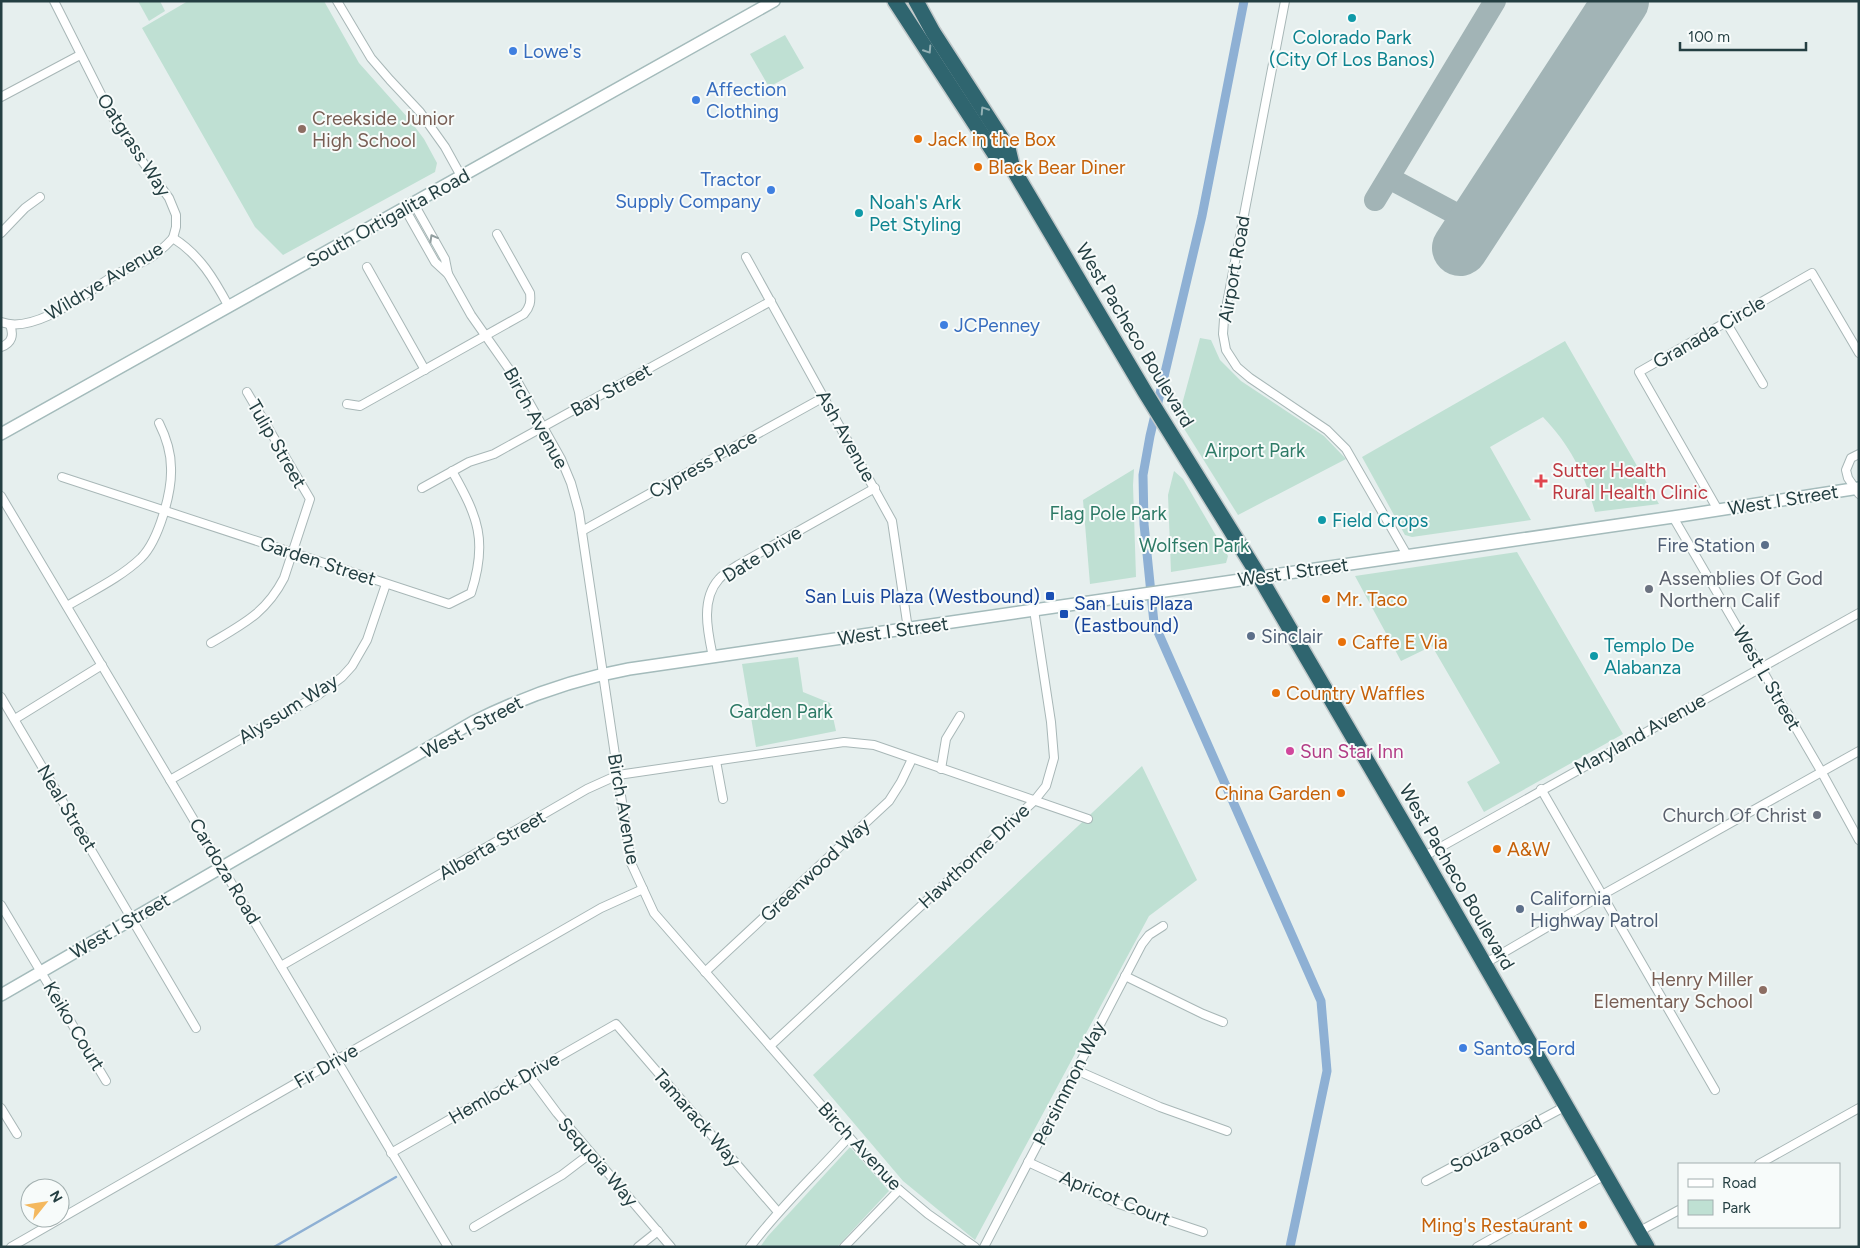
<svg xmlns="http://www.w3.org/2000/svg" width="1860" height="1248" viewBox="0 0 1860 1248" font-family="Figtree,sans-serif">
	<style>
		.green { fill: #bfe0d3 }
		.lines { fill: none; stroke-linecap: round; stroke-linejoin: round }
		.stream { stroke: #8eb0d4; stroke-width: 2.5 }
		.canal { stroke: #8eb0d4; stroke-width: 9 }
		.taxiway { stroke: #a2b4b6; stroke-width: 22 }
		.runway { stroke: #a2b4b6; stroke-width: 56 }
		.street-casing { stroke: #a8b7b7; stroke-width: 10 }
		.secondary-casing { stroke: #a4bbbb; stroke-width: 14 }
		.highway-casing { stroke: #c2c9ca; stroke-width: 18 }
		.street { stroke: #fff; stroke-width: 8 }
		.secondary { stroke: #fff; stroke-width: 11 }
		.highway { stroke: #2f656f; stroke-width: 15 }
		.oneway { stroke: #93b0b4 }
		.oneway2 { stroke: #929fa0 }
		.culture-dot { fill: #0f9aa8; stroke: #f7fbfa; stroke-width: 2 }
		.shop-dot { fill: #3f7fe0; stroke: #f7fbfa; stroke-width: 2 }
		.education-dot { fill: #8d6e63; stroke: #f7fbfa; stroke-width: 2 }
		.food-dot { fill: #e8710a; stroke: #f7fbfa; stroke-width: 2 }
		.health-dot { fill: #e0444e; stroke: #f7fbfa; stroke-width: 2 }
		.service-dot { fill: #5c6f8a; stroke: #f7fbfa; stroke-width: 2 }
		.worship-dot { fill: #6b7280; stroke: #f7fbfa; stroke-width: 2 }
		.transit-dot { fill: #1a4fb4; stroke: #f7fbfa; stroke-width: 2 }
		.hotel-dot { fill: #d1479c; stroke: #f7fbfa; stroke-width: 2 }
		.labels { text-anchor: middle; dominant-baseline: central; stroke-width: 4; stroke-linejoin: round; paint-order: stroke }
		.culture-label { font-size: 19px; fill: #0d838f; stroke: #f7fbfa; text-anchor: start }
		.shop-label { font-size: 19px; fill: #366cbe; stroke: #f7fbfa; text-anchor: start }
		.education-label { font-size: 19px; fill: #785e54; stroke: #f7fbfa; text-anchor: start }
		.food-label { font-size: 19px; fill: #c56008; stroke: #f7fbfa; text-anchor: start }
		.street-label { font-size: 19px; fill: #243f42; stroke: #f7fbfa }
		.park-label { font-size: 19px; fill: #2d7a66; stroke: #f7fbfa }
		.health-label { font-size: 19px; fill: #be3a42; stroke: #f7fbfa; text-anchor: start }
		.service-label { font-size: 19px; fill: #4e5e75; stroke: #f7fbfa; text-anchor: start }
		.worship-label { font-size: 19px; fill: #5b616d; stroke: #f7fbfa; text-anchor: start }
		.transit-label { font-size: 19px; fill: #164399; stroke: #f7fbfa; text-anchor: end }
		.hotel-label { font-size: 19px; fill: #b23c85; stroke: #f7fbfa; text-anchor: start }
	</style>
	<rect width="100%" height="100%" fill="#e6efee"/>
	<g class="green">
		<path d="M 138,1 L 160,1 L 165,11 L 149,21 Z"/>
		<path d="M 188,1 L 324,1 L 359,63 L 409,119 L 424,139 L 437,163 L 435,172 L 283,255 L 255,227 L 142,28 Z"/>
		<path d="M 785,35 L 804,68 L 769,87 L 750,54 Z"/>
		<path d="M 1200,338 L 1211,340 L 1220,360 L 1241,381 L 1324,436 L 1346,459 L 1238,515 L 1178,419 Z"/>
		<path d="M 1565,341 L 1659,504 L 1595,512 C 1585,475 1570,445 1543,417 L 1490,447 L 1531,520 L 1412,537 L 1405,535 L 1362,457 Z"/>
		<path d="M 1134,469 L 1133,485 L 1136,577 L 1090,584 L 1083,500 Z"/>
		<path d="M 1174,471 L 1183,479 L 1228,556 L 1226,563 L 1171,572 L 1168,495 Z"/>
		<path d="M 1517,552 L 1623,734 L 1484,812 L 1467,782 L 1500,763 L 1432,646 L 1401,661 L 1355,576 Z"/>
		<path d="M 798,657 L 803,692 L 830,703 L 836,731 L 756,747 L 742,664 Z"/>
		<path d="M 1142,766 L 1197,880 L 1149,916 L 975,1240 L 903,1181 L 813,1075 Z"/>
		<path d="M 850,1147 L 889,1191 L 837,1247 L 760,1247 L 768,1236 Z"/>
	</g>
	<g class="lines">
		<path class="stream" d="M 274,1247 L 396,1177"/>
		<path class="canal" d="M 1244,1 L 1202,216 L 1150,436 L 1143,475 L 1144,524 L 1154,623 L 1321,1001 L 1327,1071 L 1290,1247"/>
		<g class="taxiway">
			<path d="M 1389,178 L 1475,224"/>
			<path d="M 1375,200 L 1495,1"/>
		</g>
		<path class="runway" d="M 1460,248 L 1621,1"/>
		<defs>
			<g id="street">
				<path d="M 54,1 L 113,118 L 132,147 L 169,198 L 176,215 L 176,227 L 173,238"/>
				<path d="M 337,1 L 371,58 L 390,80 L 420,112 L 445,147 L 461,176"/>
				<path d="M 1285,1 L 1224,319 L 1223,334 L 1226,350 L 1237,367 L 1250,378 L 1327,430 L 1346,449 L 1407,555"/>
				<path d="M 1,97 L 80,55"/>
				<path d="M 414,204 L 445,259 L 448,274"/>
				<path d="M 405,209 L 435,262 L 448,274 L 471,315 L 516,379 L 561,459 L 571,483 L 579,512 L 631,863 L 654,913 L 884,1177 L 928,1214 L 975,1247"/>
				<path d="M 1,233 L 25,208 L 40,197"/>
				<path d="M 173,238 C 200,255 214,279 229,307"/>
				<path d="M 746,257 L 892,521 L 908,629"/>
				<path d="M 367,267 L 425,370"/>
				<path d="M 1,322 C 35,335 87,292 115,275 C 125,269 136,266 146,260 C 157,254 165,247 173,238"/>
				<path d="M 1726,322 L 1763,384"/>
				<path d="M 1,347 C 12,343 14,335 10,325"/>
				<path d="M 347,404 L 360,406 L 524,314 C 530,307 531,302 530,293 L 497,234"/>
				<path d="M 1859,454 L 1851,458 L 1846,470 L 1848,478 L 1859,494"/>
				<path d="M 62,477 L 449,604 L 471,593 C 488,541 478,517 452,471"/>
				<path d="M 422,488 L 469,462 L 494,454 L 771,301"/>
				<path d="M 1,496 L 448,1247"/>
				<path d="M 1718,510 L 1639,372 L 1812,273 L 1859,353"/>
				<path d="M 1673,517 L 1821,771 L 1859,840"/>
				<path d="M 582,531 L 824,397"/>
				<path d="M 67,606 C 92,591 120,578 141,558 C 159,540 172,492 171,468 C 171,452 166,437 159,423"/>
				<path d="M 211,643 C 243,624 266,613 284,578 L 310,499 L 247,392"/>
				<path d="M 713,657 C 708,633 700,600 719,579 C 724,573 732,569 738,565 L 875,488"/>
				<path d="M 1,697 L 196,1028"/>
				<path d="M 15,719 L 102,665"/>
				<path d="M 716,761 L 723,799"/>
				<path d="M 941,769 L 946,739 L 960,716"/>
				<path d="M 170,780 L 318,695 L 342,677 L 352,666 L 367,640 L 386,584"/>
				<path d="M 1541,789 L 1715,1090"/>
				<path d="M 1423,857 L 1859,613"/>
				<path d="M 1,905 L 106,1081"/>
				<path d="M 1484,964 L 1602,895 L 1859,751"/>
				<path d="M 281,966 L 587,789 L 618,775 L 844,742 L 874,745 L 1088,819"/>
				<path d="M 705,972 L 889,801 L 901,782 L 912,759"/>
				<path d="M 1125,976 L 1203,1014 L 1223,1022"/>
				<path d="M 770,1046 L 1034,801 L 1046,786 L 1054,758 L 1051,722 L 1034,610"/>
				<path d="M 1076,1070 L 1160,1107 L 1227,1131"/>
				<path d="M 528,1074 L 557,1113 L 671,1247"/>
				<path d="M 1,1108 L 17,1134"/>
				<path d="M 391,1153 L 616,1024 L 778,1212"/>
				<path d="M 1028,1162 L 1119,1204 L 1203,1232"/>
				<path d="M 1759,1164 L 1859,1108"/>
				<path d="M 1426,1181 L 1566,1106"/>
				<path d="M 474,1227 L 562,1175 L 591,1153"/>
				<path d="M 1638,1232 L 1679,1210"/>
				<path d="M 11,1247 L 601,908 L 643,889"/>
				<path d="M 638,1247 L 658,1231"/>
				<path d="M 750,1247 C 780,1207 816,1174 849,1137"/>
				<path d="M 844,1247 L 899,1190"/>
				<path d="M 984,1247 L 1142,944 L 1149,935 L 1163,926"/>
				<path d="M 1477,1247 L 1605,1175"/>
			</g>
			<g id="secondary">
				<path d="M 1,434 L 774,1"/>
				<path d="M 1,995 L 473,722 C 523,697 574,679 629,669 L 1673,517 L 1859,488"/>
			</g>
			<g id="highway">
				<path d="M 895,1 L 994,153 L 1013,169"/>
				<path d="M 916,1 L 933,32 L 1008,148 L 1013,169 L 1145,392 L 1259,576 L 1423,857 L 1647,1247"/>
			</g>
		</defs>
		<use href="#street" class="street-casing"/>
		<use href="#secondary" class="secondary-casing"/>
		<use href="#highway" class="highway-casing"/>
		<use href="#street" class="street"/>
		<use href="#secondary" class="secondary"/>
		<use href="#highway" class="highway"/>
	</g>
	<defs><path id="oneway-chevron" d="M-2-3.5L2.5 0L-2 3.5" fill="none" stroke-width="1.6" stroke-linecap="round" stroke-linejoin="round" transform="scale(1.25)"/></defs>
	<g class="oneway">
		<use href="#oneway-chevron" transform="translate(928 50) rotate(57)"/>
		<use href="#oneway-chevron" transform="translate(984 110) rotate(-123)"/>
	</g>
	<use class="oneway2" href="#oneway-chevron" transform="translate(433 238) rotate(-119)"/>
	<g class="culture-dot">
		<circle cx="1352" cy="18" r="5"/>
		<circle cx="859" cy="213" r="5"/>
		<circle cx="1322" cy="520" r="5"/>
		<circle cx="1594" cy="656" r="5"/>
	</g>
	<g class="shop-dot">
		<circle cx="513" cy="51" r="5"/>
		<circle cx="696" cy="100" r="5"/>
		<circle cx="771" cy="190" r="5"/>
		<circle cx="944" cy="325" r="5"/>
		<circle cx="1463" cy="1048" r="5"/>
	</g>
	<g class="education-dot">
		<circle cx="302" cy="129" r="5"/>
		<circle cx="1763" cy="990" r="5"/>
	</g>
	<g class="food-dot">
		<circle cx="918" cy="139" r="5"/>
		<circle cx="978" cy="167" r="5"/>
		<circle cx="1326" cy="599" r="5"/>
		<circle cx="1342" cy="642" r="5"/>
		<circle cx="1276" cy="693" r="5"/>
		<circle cx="1341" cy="793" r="5"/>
		<circle cx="1497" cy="849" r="5"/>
		<circle cx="1583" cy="1225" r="5"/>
	</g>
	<path class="health-dot" d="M1538.5 473.5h5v5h5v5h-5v5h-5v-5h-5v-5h5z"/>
	<g class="service-dot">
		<circle cx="1765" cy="545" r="5"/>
		<circle cx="1251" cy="636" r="5"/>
		<circle cx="1520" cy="909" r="5"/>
	</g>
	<g class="worship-dot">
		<circle cx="1649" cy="589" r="5"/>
		<circle cx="1817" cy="815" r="5"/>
	</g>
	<g class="transit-dot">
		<rect x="1045" y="591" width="10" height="10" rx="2.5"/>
		<rect x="1059" y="609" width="10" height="10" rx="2.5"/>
	</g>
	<circle class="hotel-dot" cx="1290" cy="751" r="5"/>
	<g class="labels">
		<g class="culture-label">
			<text x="1352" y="37" text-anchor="middle">Colorado Park<tspan x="1352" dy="22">(City Of Los Banos)</tspan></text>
			<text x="869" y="202">Noah's Ark<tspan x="869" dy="22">Pet Styling</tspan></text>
			<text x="1332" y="520">Field Crops</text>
			<text x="1604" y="645">Templo De<tspan x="1604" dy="22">Alabanza</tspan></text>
		</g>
		<g class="shop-label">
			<text x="523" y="51">Lowe's</text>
			<text x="706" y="89">Affection<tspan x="706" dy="22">Clothing</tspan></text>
			<text x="761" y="179" text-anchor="end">Tractor<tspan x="761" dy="22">Supply Company</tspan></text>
			<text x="954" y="325">JCPenney</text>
			<text x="1473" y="1048">Santos Ford</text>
		</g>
		<g class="education-label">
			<text x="312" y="118">Creekside Junior<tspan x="312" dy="22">High School</tspan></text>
			<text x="1753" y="979" text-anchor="end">Henry Miller<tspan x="1753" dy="22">Elementary School</tspan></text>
		</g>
		<g class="food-label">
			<text x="928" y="139">Jack in the Box</text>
			<text x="988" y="167">Black Bear Diner</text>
			<text x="1336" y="599">Mr. Taco</text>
			<text x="1352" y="642">Caffe E Via</text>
			<text x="1286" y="693">Country Waffles</text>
			<text x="1331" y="793" text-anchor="end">China Garden</text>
			<text x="1507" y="849">A&amp;W</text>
			<text x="1573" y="1225" text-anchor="end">Ming's Restaurant</text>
		</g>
		<g class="street-label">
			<text transform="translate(134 145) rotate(57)">Oatgrass Way</text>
			<text transform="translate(388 218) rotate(-29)">South Ortigalita Road</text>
			<text transform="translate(1234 269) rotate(-80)">Airport Road</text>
			<text transform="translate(104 281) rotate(-31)">Wildrye Avenue</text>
			<text transform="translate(1709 332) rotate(-30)">Granada Circle</text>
			<text transform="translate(1135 335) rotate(59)">West Pacheco Boulevard</text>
			<text transform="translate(611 390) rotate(-29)">Bay Street</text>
			<text transform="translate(536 418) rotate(61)">Birch Avenue</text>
			<text transform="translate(846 436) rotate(61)">Ash Avenue</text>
			<text transform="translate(277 444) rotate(60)">Tulip Street</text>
			<text transform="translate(703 464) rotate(-29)">Cypress Place</text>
			<text transform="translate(1783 500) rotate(-9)">West I Street</text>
			<text transform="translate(762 554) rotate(-32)">Date Drive</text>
			<text transform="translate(318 561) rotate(18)">Garden Street</text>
			<text transform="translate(1293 572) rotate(-8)">West I Street</text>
			<text transform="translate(893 631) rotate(-8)">West I Street</text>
			<text transform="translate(1767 678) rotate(60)">West L Street</text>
			<text transform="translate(288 709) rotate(-32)">Alyssum Way</text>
			<text transform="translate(472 727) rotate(-28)">West I Street</text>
			<text transform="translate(1640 734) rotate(-29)">Maryland Avenue</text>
			<text transform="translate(67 808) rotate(59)">Neal Street</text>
			<text transform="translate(624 809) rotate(80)">Birch Avenue</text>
			<text transform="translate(492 845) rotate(-30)">Alberta Street</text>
			<text transform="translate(974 856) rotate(-43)">Hawthorne Drive</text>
			<text transform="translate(815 870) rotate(-43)">Greenwood Way</text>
			<text transform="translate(225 871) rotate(59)">Cardoza Road</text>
			<text transform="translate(1457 877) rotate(60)">West Pacheco Boulevard</text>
			<text transform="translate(120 926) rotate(-30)">West I Street</text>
			<text transform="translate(74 1026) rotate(59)">Keiko Court</text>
			<text transform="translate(326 1066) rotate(-30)">Fir Drive</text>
			<text transform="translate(1069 1083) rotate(-63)">Persimmon Way</text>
			<text transform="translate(504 1088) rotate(-30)">Hemlock Drive</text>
			<text transform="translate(697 1118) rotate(49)">Tamarack Way</text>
			<text transform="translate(1496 1144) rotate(-28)">Souza Road</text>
			<text transform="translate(860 1146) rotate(47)">Birch Avenue</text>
			<text transform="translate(598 1162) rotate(49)">Sequoia Way</text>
			<text transform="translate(1115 1198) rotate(22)">Apricot Court</text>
		</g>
		<g class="park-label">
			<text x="1255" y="450">Airport Park</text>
			<text x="1108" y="513">Flag Pole Park</text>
			<text x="1194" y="545">Wolfsen Park</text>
			<text x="781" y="711">Garden Park</text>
		</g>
		<g class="health-label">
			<text x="1552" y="470">Sutter Health<tspan x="1552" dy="22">Rural Health Clinic</tspan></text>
		</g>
		<g class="service-label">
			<text x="1755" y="545" text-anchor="end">Fire Station</text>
			<text x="1261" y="636">Sinclair</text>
			<text x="1530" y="898">California<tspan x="1530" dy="22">Highway Patrol</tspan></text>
		</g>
		<g class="worship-label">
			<text x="1659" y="578">Assemblies Of God<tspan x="1659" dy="22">Northern Calif</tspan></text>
			<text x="1807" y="815" text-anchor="end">Church Of Christ</text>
		</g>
		<g class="transit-label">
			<text x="1040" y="596">San Luis Plaza (Westbound)</text>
			<text x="1074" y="603" text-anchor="start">San Luis Plaza<tspan x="1074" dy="22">(Eastbound)</tspan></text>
		</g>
		<g class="hotel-label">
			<text x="1300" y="751">Sun Star Inn</text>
		</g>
	</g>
	<rect width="1860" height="1248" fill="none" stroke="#243f42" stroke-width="5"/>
	<rect x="1678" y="1163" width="162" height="65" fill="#f7fbfa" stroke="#a3b0b0"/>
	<rect x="1688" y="1179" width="25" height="8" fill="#ffffff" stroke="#a3b0b0"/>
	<text x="1722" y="1188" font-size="15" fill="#243f42">Road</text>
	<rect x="1688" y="1200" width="25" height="15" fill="#bfe0d3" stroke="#a3b0b0"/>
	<text x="1722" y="1213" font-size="15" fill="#243f42">Park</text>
	<g transform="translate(45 1203) rotate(60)"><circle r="24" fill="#f7fbfa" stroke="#a3b0b0"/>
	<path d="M0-4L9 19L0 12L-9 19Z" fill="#f4b85e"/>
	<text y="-8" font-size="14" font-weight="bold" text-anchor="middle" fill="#243f42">N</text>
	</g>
	<path d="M1680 42v8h126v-8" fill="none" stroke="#243f42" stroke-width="2.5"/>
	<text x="1688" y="42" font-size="15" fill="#243f42" stroke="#f7fbfa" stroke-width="4" paint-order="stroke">100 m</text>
</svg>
